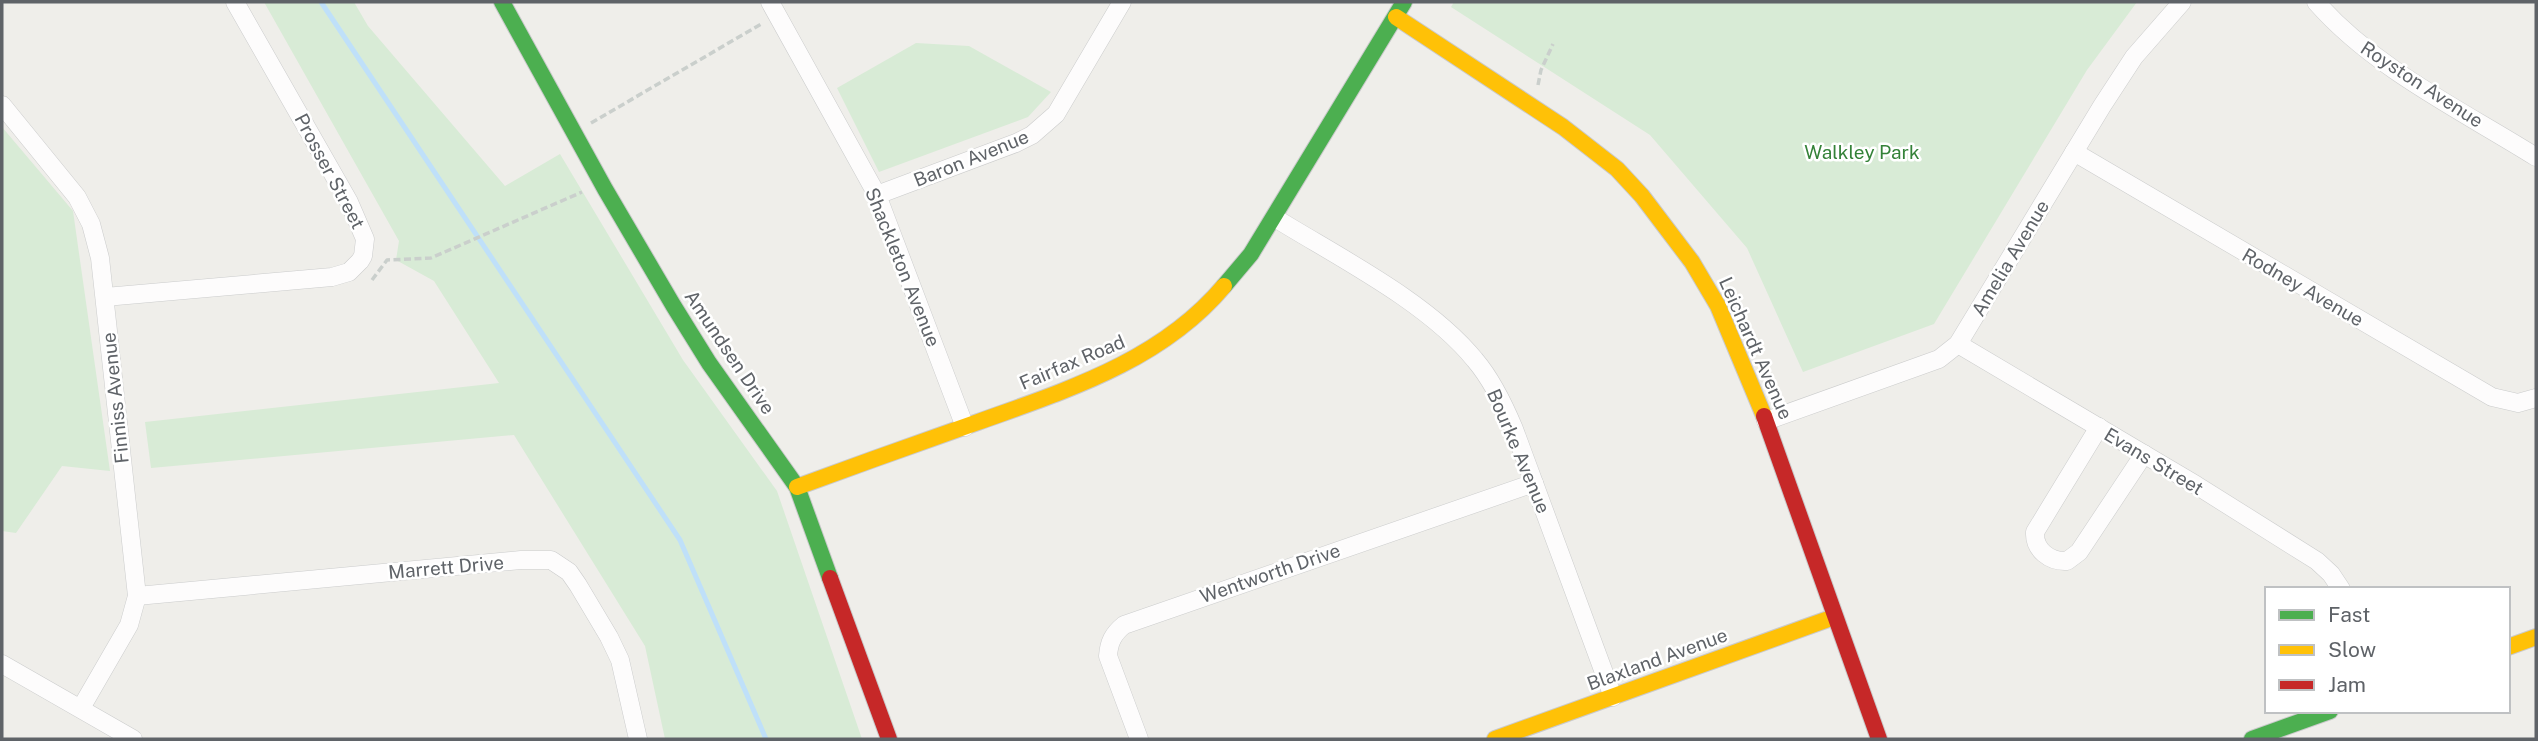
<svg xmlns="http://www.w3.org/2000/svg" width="2538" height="741" viewBox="0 0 2538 741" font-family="'Public Sans',sans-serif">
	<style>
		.green { fill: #d8ebd6 }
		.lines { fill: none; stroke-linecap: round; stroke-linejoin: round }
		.stream { stroke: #bfe0f9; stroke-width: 5 }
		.street-casing { stroke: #cbcccc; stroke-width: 19 }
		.fast-casing { stroke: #cacacb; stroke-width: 18 }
		.slow-casing { stroke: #cacacb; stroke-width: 18 }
		.jam-casing { stroke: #cacacb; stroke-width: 18 }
		.path { stroke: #cacfcc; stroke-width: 3.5; stroke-dasharray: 7 3.5; stroke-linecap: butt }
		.street { stroke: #fdfcfc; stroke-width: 18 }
		.fast { stroke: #4caf50; stroke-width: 16 }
		.slow { stroke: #ffc107; stroke-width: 16 }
		.jam { stroke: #c62828; stroke-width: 16 }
		.labels { text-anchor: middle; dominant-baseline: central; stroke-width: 5; stroke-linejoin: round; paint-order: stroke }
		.street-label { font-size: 19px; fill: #5f6368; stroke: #fff }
		.park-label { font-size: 19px; fill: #348238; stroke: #fff }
	</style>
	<rect width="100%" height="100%" fill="#efeeea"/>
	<g class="green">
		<path d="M 264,2 L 354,2 L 368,26 L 505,186 L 560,154 L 683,360 L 777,491 L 862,739 L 665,739 L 645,646 L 514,435 L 151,468 L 145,422 L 499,383 L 434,281 L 396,260 L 399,241 Z"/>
		<path d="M 1454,2 L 2137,2 L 2087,70 L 1934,324 L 1803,372 L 1747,248 L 1650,135 L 1451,7 Z"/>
		<path d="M 916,43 L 969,46 L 1051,92 L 1028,117 L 879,172 L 837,88 Z"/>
		<path d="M 2,127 L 73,211 L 110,471 L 62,466 L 16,533 L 2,531 Z"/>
	</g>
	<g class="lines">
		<path class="stream" d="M 321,2 L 680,540 L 766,739"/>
		<defs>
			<g id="street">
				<path d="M 770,2 L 877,195 L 965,427"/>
				<path d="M 2316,2 C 2375,69 2461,110 2536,157"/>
				<path d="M 2,105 L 77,197 L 91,224 L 100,258 L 137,596 L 129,625 L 81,708"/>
				<path d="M 2074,152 L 2492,397 L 2518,403 L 2536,398"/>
				<path d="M 877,195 L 1016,143 L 1032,135 L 1056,114 L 1122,2"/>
				<path d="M 1275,218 C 1338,257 1428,302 1475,360 C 1492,380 1504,405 1514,429 L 1613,697"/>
				<path d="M 105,297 L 332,277 L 349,272 L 360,261 L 363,256 L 365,239 L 349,202 L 235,2"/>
				<path d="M 1958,344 L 2196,485 L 2317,561 L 2331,574 L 2341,589"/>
				<path d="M 1766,421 L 1939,359 L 1958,344 L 2102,106 L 2134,57 L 2182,2"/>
				<path d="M 2099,427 L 2035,532 C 2034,550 2050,562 2067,561 L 2079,552 L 2144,454"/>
				<path d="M 137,596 L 521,560 L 551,560 L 569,572 L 578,585 L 609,637 L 620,660 L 638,739"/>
				<path d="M 2,664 L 133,739"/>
				<path d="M 1139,739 L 1108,656 C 1109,642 1113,634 1124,625 L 1534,483"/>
			</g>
			<g id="fast">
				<path d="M 502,2 L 605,189 L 673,305 L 709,363 L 797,487 L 830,578"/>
				<path d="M 1224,286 L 1251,254 L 1404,2"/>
				<path d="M 2252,739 L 2330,711"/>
			</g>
			<g id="slow">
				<path d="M 1396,17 L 1563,127 L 1617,169 L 1642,196 L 1692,262 L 1718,306 L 1764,416"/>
				<path d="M 797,487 C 857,465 918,443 978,422 C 1067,390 1161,361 1224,286"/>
				<path d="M 2508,647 L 2536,637"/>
				<path d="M 1495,739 L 1834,617"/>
			</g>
			<g id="jam">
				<path d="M 1764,416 L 1879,739"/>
				<path d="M 830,578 L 889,739"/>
			</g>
		</defs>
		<use href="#street" class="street-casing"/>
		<use href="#fast" class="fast-casing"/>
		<use href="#slow" class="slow-casing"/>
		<use href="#jam" class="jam-casing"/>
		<g class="path">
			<path d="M 1538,85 L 1541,70 L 1553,44"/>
			<path d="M 591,123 L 763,23"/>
			<path d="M 372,280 L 387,260 L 431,258 L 582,192"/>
		</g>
		<use href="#street" class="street"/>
		<use href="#fast" class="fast"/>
		<use href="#slow" class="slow"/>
		<use href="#jam" class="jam"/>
	</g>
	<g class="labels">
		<g class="street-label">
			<text transform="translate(2422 84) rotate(33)">Royston Avenue</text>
			<text transform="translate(971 158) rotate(-22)">Baron Avenue</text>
			<text transform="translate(330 171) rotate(62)">Prosser Street</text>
			<text transform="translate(2010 258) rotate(-59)">Amelia Avenue</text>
			<text transform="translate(903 267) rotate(68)">Shackleton Avenue</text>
			<text transform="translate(2303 287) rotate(30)">Rodney Avenue</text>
			<text transform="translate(1756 348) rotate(66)">Leichardt Avenue</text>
			<text transform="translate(730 352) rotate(56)">Amundsen Drive</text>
			<text transform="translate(1072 362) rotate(-23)">Fairfax Road</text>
			<text transform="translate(115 398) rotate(-96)">Finniss Avenue</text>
			<text transform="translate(1519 451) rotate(67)">Bourke Avenue</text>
			<text transform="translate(2154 461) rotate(31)">Evans Street</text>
			<text transform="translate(446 567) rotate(-5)">Marrett Drive</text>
			<text transform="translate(1270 573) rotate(-19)">Wentworth Drive</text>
			<text transform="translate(1657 659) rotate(-20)">Blaxland Avenue</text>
		</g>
		<g class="park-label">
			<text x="1862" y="152">Walkley Park</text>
		</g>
	</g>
	<rect width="2538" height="741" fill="none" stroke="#5f6368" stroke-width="7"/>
	<rect x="2265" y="587" width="245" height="126" fill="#ffffff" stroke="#bfc1c3" stroke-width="2"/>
	<rect x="2279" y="610" width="35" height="10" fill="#4caf50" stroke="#bfc1c3" stroke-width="2"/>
	<text x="2328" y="622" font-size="21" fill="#5f6368">Fast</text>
	<rect x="2279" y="645" width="35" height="10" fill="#ffc107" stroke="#bfc1c3" stroke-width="2"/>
	<text x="2328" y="657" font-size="21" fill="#5f6368">Slow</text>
	<rect x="2279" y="680" width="35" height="10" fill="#c62828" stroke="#bfc1c3" stroke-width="2"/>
	<text x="2328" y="692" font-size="21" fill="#5f6368">Jam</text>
</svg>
